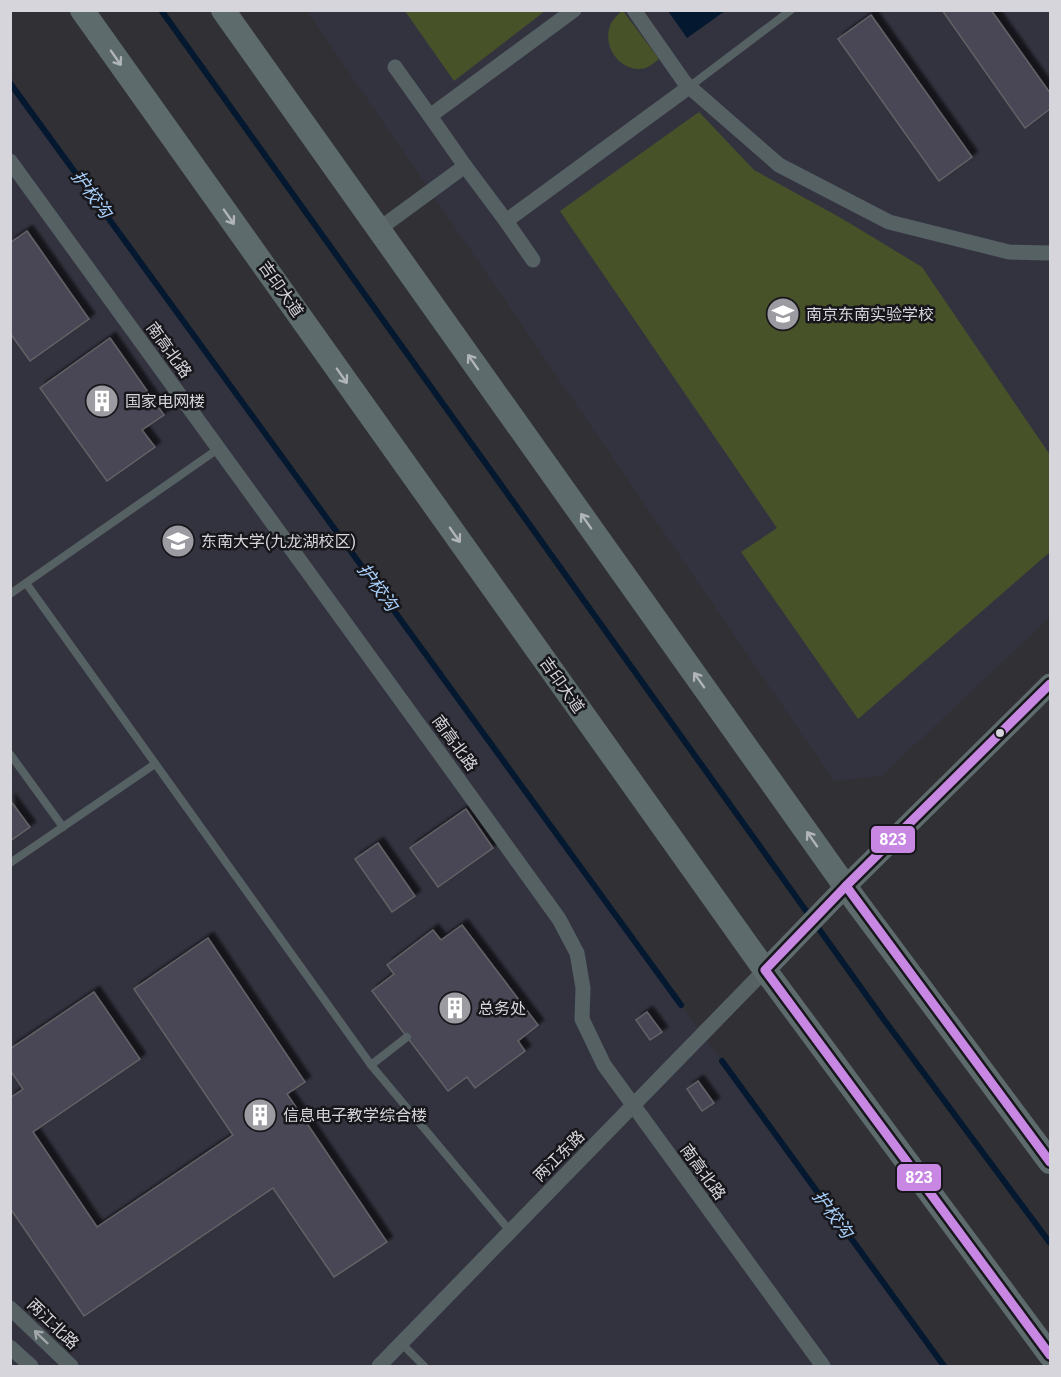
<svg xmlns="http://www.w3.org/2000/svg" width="1061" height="1377" viewBox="0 0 1061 1377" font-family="Roboto,'Noto Sans SC',sans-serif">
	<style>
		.built { fill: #333340 }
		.green { fill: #475229 }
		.water { fill: #04182f }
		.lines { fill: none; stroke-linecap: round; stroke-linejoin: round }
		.stream { stroke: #04182f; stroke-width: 6 }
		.building { fill: #484754; stroke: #626266; stroke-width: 1.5; filter: url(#shadow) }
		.lane { stroke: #566163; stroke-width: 8 }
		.street { stroke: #566163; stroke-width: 15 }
		.secondary { stroke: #5f6c6d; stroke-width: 21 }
		.primary { stroke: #5d6b6c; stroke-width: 24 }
		.bus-1-casing { stroke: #17171b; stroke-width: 14 }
		.bus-1 { stroke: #c787e3; stroke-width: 9 }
		.oneway { stroke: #b1b5ba }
		.oneway2 { stroke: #a2a7ab }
		.bus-dot { fill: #d5d5db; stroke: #17171b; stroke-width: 2 }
		.labels { text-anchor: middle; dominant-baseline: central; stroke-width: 5; stroke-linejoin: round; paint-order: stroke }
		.street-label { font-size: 16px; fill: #d5d5db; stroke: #17171b }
		.poi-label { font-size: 16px; fill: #d5d5db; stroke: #17171b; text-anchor: start }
		.water-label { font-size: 18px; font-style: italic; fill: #a9d1fc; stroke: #17171b }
		.line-badge { stroke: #17171b; stroke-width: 2 }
		.badge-label { font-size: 16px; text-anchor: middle; font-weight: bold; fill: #fff }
	</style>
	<defs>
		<filter id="shadow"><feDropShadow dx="5.5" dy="-5.5" stdDeviation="1.5" flood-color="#0009"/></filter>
	</defs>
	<rect width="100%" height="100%" fill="#303035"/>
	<g class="built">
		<path d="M 307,11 L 1050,11 L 1050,617 L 882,776 L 834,781 Z"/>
		<path d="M 10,77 L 681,1005 L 944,1366 L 11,1366 Z"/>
	</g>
	<g class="green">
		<path d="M 622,10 L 623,11 L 659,59 C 653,64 646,70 637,69 C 617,67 603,45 610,26 C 612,20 618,15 622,10 Z"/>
		<path d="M 405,11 L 545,11 L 454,81 Z"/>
		<path d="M 699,112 L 754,170 L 841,218 L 922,267 L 1050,455 L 1050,552 L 858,719 L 741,552 L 777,528 L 560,211 Z"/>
	</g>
	<path class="water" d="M 668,11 L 725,11 L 687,38 Z"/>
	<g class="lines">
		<g class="stream">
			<path d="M 161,10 L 882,1017 L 1050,1243"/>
			<path d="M 10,83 L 681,1005"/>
			<path d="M 722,1061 L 944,1366"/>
		</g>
	</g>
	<g class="building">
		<path d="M 942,10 L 991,10 L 1050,93 L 1050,109 L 1025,128 Z"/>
		<path d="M 871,15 L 972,157 L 939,181 L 838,39 Z"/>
		<path d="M 27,231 L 89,319 L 30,361 L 10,333 L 10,243 Z"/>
		<path d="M 110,338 L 164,415 L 142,430 L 155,447 L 107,481 L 40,388 Z"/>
		<path d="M 10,800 L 30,827 L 10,841 Z"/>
		<path d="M 466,809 L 493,848 L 438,887 L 410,848 Z"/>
		<path d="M 378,843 L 415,896 L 392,912 L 355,859 Z"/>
		<path d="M 462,925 L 538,1025 L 518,1041 L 525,1051 L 475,1088 L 467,1077 L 448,1091 L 372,991 L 394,974 L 387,965 L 433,930 L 441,940 Z"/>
		<path d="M 208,938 L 305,1082 L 287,1094 L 387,1242 L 334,1277 L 273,1188 L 84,1316 L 10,1208 L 10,1098 L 23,1089 L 10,1070 L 10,1049 L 94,992 L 140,1059 L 33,1132 L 97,1227 L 233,1135 L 134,989 Z"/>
		<path d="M 647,1012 L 662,1032 L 650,1040 L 636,1020 Z"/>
		<path d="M 698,1081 L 714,1103 L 702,1111 L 687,1089 Z"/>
	</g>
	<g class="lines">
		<g class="lane">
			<path d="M 689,87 L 791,10"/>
			<path d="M 26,583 L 371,1065 L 510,1231"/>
			<path d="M 10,594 L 218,449"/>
			<path d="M 10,754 L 63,827"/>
			<path d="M 10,863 L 155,764"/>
			<path d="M 371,1065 L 407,1037"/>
			<path d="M 401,1343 L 424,1366"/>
		</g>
		<g class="street">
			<path d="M 634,10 L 685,83 L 779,165 L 889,222 L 1009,252 L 1050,253"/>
			<path d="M 395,67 L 430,116"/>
			<path d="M 10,161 L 443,758 L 559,919 L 577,953 L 583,988 L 582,1019 L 604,1065 L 823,1366"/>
			<path d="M 465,166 L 506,221 L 689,87"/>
			<path d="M 506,221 L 533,260"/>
			<path d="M 379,229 L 465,166 L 430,116 L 574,10"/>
			<path d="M 10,1308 L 71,1366"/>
			<path d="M 10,1347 L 31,1366"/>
			<path d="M 379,1366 L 765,970"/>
		</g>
		<path class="secondary" d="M 765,970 L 846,886 L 1050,684"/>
		<g class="primary">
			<path d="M 82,10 L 765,970 L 1050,1355"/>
			<path d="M 223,10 L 855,900 L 1050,1162"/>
		</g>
		<defs>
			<g id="bus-1">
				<path d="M 1050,684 L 846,886 L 765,970 L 1050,1355"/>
				<path d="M 846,886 L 1050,1162"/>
			</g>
		</defs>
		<use href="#bus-1" class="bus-1-casing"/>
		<use href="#bus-1" class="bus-1"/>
	</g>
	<defs><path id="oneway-shaft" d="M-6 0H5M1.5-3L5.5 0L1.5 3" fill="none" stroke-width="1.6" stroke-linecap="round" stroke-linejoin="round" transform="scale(1.5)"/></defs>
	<g class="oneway">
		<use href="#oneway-shaft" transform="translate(116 58) rotate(55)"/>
		<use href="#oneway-shaft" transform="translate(229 217) rotate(55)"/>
		<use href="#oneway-shaft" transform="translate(473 362) rotate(-125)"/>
		<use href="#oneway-shaft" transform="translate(342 376) rotate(55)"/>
		<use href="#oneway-shaft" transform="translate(586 521) rotate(-125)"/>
		<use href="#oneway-shaft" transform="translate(455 535) rotate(55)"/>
		<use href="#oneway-shaft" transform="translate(699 680) rotate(-125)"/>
		<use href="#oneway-shaft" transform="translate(812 839) rotate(-125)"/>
	</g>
	<use class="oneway2" href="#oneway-shaft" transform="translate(41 1337) rotate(-136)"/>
	<defs>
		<symbol id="school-disc" viewBox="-11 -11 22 22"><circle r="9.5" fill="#9b9ba1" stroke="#17171b"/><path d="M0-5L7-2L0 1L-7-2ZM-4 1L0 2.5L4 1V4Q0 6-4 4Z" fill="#fff"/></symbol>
		<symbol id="building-disc" viewBox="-11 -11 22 22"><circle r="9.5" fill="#9b9ba1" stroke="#17171b"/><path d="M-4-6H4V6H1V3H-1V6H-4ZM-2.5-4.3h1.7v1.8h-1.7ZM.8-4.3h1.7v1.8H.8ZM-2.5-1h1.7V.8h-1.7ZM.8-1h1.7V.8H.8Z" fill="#fff"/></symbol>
		<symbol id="university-disc" viewBox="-11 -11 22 22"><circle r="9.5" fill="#9b9ba1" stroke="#17171b"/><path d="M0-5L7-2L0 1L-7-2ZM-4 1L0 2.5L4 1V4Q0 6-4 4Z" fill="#fff"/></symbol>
	</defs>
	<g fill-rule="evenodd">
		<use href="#school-disc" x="764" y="295" width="38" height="38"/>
		<use href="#building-disc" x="83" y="382" width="38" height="38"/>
		<use href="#university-disc" x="159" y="522" width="38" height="38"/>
		<use href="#building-disc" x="436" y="989" width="38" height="38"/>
		<use href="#building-disc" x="241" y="1096" width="38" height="38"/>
	</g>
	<circle class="bus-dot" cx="1000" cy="733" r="5"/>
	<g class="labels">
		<g class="street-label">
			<text transform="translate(281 289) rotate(55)">吉印大道</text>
			<text transform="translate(169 350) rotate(54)">南高北路</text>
			<text transform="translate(562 685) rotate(55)">吉印大道</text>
			<text transform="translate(455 743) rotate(54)">南高北路</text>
			<text transform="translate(559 1156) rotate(-45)">两江东路</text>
			<text transform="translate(703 1172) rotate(54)">南高北路</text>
			<text transform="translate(53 1324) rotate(44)">两江北路</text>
		</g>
		<g class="poi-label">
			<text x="806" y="314">南京东南实验学校</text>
			<text x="125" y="401">国家电网楼</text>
			<text x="201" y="541">东南大学(九龙湖校区)</text>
			<text x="478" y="1008">总务处</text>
			<text x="283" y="1115">信息电子教学综合楼</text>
		</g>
		<g class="water-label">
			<text transform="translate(92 194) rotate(54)">护校沟</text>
			<text transform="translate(378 587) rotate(54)">护校沟</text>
			<text transform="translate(833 1214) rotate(54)">护校沟</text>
		</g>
	</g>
	<g class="line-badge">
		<rect x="870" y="825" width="46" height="29" rx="6" fill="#c787e3"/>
		<rect x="896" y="1163" width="46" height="29" rx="6" fill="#c787e3"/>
	</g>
	<g class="badge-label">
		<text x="893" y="845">823</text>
		<text x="919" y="1183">823</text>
	</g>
	<rect width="1061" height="1377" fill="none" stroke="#d5d5db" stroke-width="24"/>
</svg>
